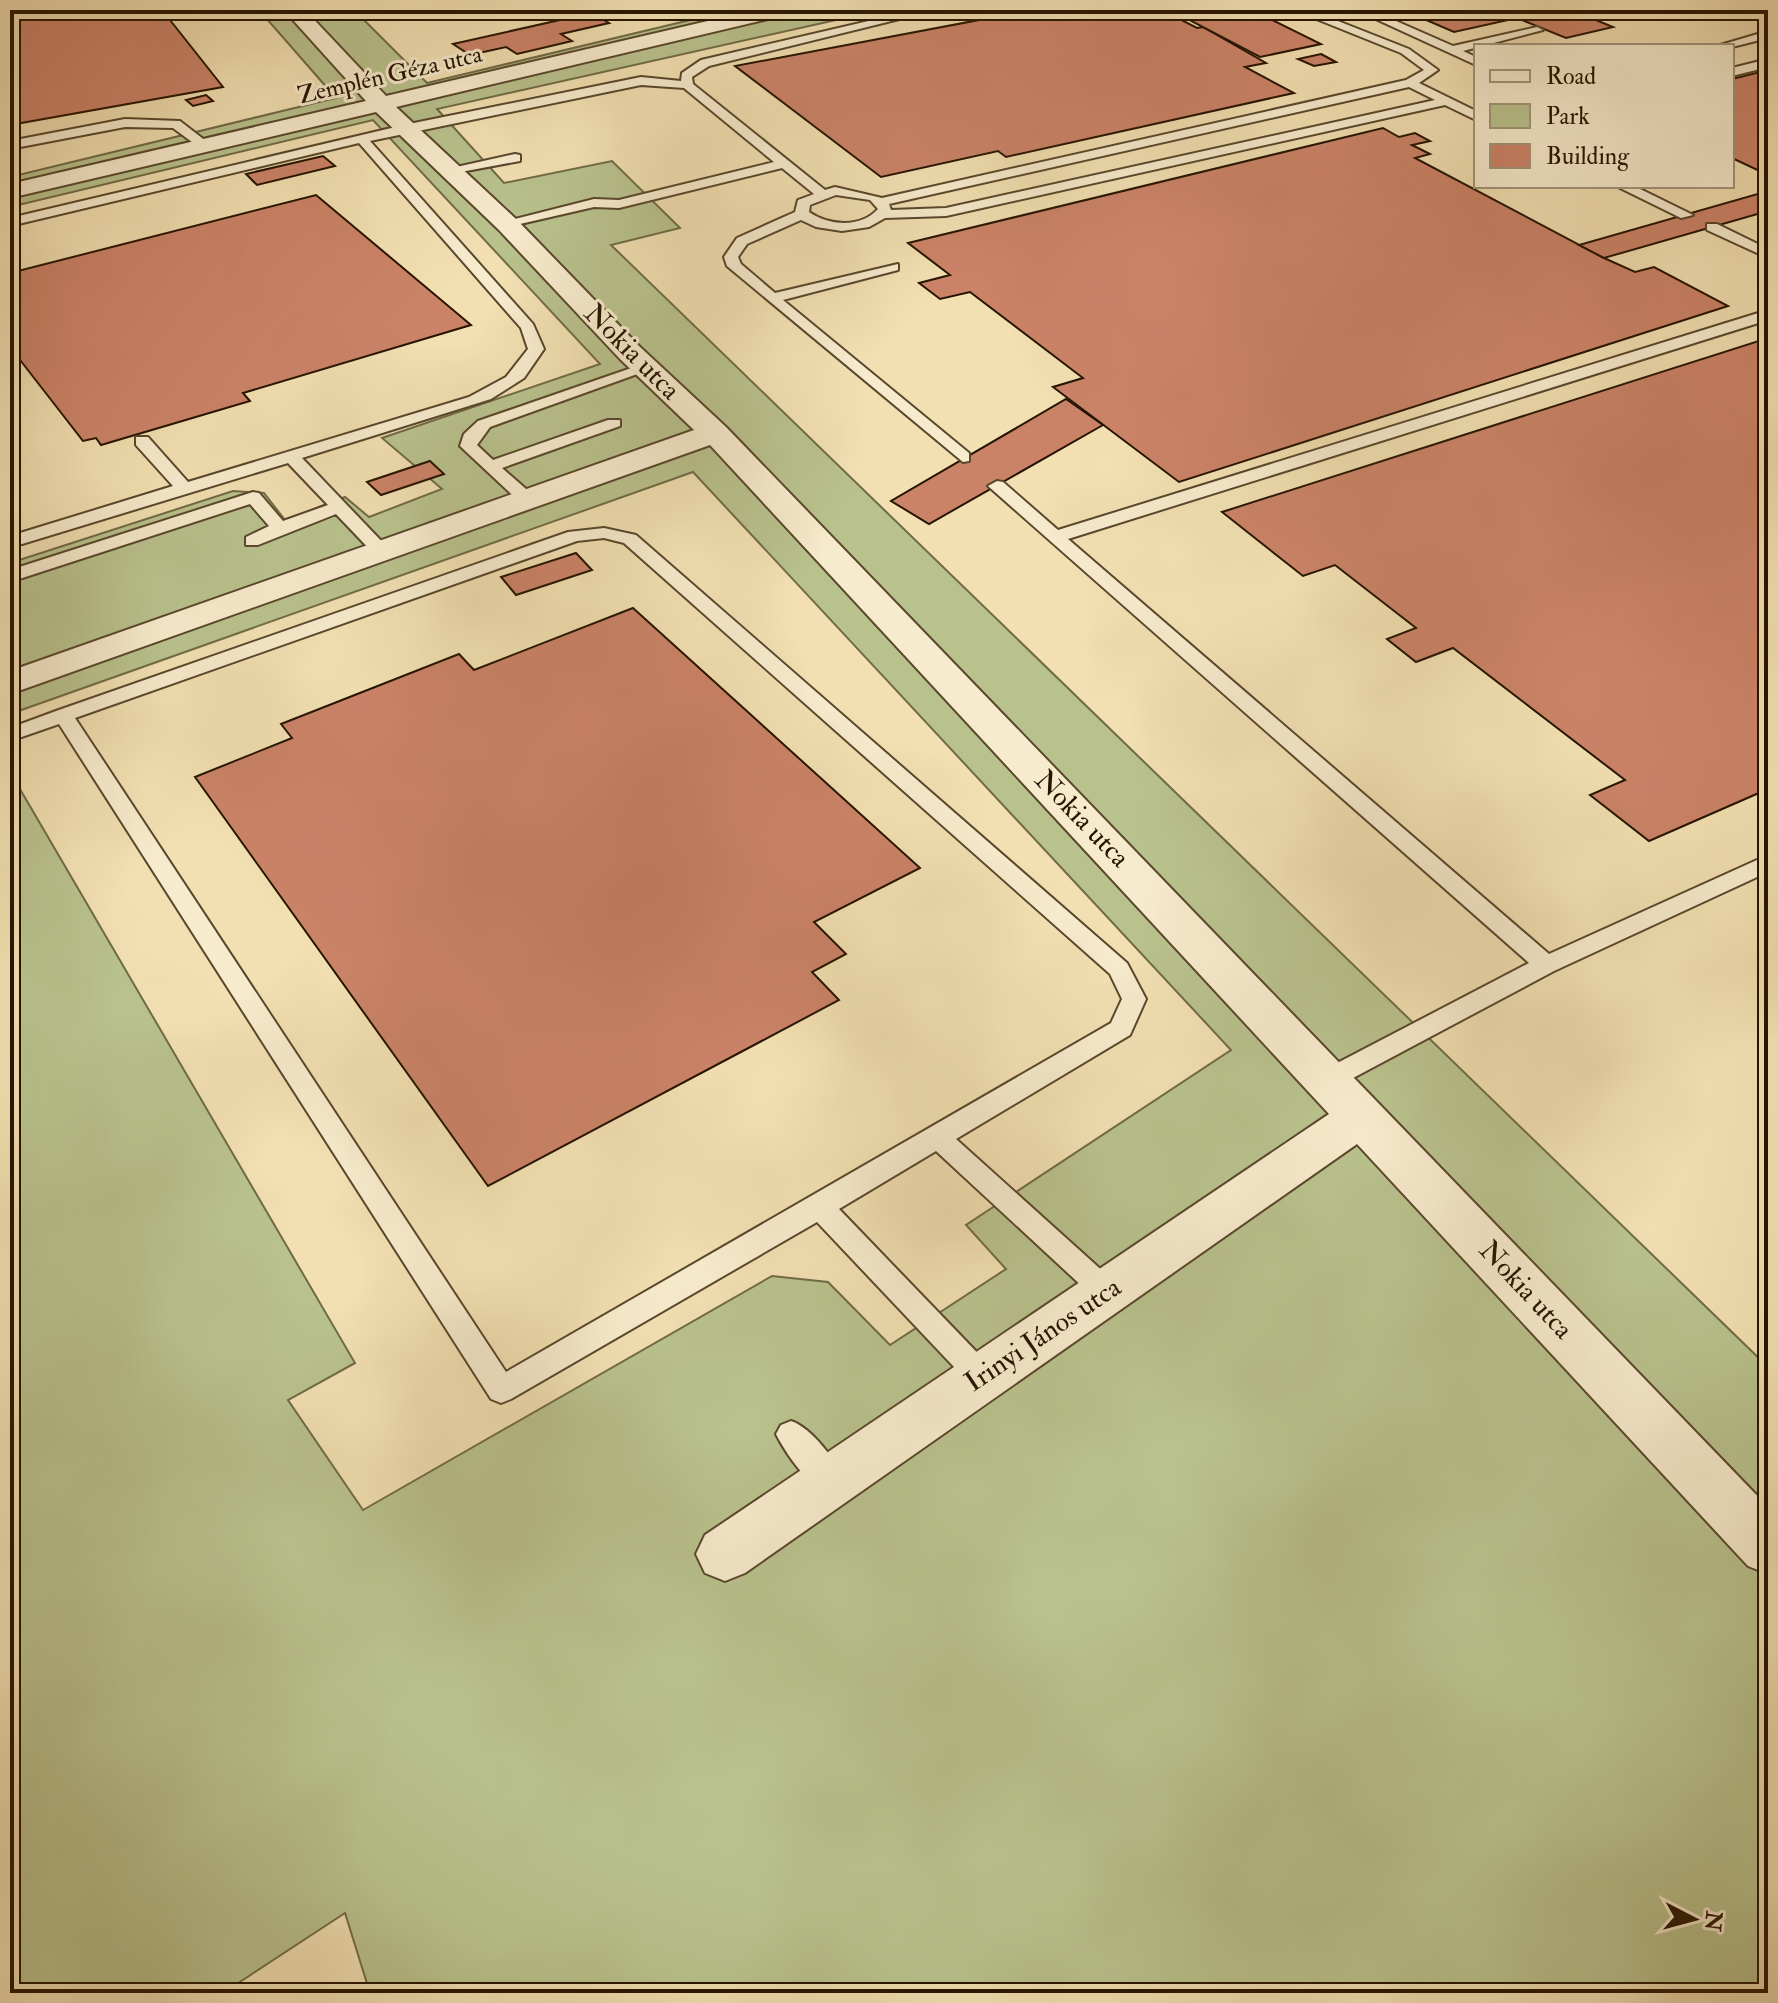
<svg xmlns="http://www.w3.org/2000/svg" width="1778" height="2003" viewBox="0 0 1778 2003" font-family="'IM FELL Double Pica',serif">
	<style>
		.green { fill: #b9c28d; stroke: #706b46; stroke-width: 2 }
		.building { fill: #cb8368; stroke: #261400; stroke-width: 2 }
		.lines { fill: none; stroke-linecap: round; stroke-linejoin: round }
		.service-casing { stroke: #59472c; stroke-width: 4 }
		.minor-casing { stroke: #59472c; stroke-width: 4 }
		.service { fill: #f7ebcd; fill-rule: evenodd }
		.minor { fill: #f7ebcd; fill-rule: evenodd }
		.labels { text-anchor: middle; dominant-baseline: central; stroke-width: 6; stroke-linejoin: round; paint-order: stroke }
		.far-street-label { font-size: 24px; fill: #261400; stroke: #f7ebcd }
		.street-label { font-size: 28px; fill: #261400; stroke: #f7ebcd }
	</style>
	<rect width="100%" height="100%" fill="#f2e0b2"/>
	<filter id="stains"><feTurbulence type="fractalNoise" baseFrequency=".0025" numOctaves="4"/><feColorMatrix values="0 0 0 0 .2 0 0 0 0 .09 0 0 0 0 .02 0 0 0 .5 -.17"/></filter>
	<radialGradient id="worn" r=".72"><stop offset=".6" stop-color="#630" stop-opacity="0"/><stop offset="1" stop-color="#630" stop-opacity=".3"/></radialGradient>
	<path class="green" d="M 259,10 L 354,10 L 427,83 L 732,10 L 881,10 L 437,109 L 504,183 L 612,161 L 680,228 L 611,245 L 1768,1367 L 1768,1993 L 370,1993 L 345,1913 L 223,1993 L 10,1993 L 10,772 L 355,1363 L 288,1400 L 363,1510 L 772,1276 L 828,1282 L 890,1345 L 1006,1269 L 966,1225 L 1231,1050 L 693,472 L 10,714 L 10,563 L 233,491 L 264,493 L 285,520 L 345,497 L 369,517 L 442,489 L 382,438 L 600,364 L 373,120 L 10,207 L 10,177 L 336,98 Z"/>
	<g class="building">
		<path d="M 10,10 L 162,10 L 223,87 L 10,125 Z"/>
		<path d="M 1032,10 L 1162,10 L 1197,28 L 1203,27 L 1266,63 L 1245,67 L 1294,93 L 1006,157 L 998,151 L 881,177 L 735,66 Z"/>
		<path d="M 1191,10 L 1252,10 L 1321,44 L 1260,57 L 1176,13 Z"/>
		<path d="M 1403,10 L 1585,10 L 1576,12 L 1613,27 L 1566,38 L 1517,18 L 1454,32 Z"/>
		<path d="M 591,13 L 609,23 L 561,34 L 572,41 L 517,54 L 506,47 L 470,55 L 453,44 Z"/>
		<path d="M 1321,54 L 1336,62 L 1314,66 L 1298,59 Z"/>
		<path d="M 1768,70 L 1768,175 L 1732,158 L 1732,79 Z"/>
		<path d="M 206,95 L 213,101 L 193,106 L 186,100 Z"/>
		<path d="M 1383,128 L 1399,137 L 1415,133 L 1430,141 L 1412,145 L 1430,154 L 1415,158 L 1604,258 L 1635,272 L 1654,267 L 1728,306 L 1179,482 L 1053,387 L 1083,378 L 970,292 L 940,299 L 919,283 L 950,275 L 908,243 Z"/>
		<path d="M 323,156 L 335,166 L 257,185 L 246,174 Z"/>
		<path d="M 1768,191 L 1768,211 L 1604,258 L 1579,245 Z"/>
		<path d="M 316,195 L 471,325 L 243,393 L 250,401 L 101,445 L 96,438 L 83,441 L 10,347 L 10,273 Z"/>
		<path d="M 1768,338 L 1768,789 L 1649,841 L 1590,795 L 1625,780 L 1453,648 L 1416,662 L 1387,639 L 1416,628 L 1335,565 L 1303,576 L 1222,512 Z"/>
		<path d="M 1066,399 L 1103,425 L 929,524 L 891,501 Z"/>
		<path d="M 430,461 L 444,474 L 381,495 L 367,482 Z"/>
		<path d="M 576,553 L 592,570 L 516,595 L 501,577 Z"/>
		<path d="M 633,608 L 920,868 L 814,922 L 846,954 L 812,972 L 839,1000 L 488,1186 L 195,777 L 292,738 L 281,724 L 459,654 L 474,670 Z"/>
	</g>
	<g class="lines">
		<defs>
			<g id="service">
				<path d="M 916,10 L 936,10 L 709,66 L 692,77 L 693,84 L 825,190 L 835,187 L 882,198 L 1406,80 L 1424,70 L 1401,53 L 1294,10 L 1310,10 L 1409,49 L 1438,70 L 1419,83 L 1476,111 L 1476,120 L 1445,105 L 946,216 L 885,218 L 869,227 L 842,231 L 816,227 L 801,220 L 747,244 L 738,257 L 741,264 L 775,293 L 898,264 L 898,270 L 783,300 L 969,453 L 969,461 L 963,462 L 727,266 L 724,257 L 737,238 L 795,212 L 798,200 L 814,194 L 782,168 L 619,208 L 594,207 L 503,228 L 503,222 L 594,199 L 619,200 L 774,162 L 684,88 L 641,85 L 370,141 L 533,324 L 544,349 L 524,378 L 491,399 L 302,458 L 388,548 L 388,556 L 376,556 L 336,514 L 258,545 L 246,545 L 246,537 L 269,526 L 250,504 L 10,582 L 10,570 L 253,492 L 259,493 L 283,521 L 328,505 L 288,463 L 22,544 L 10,544 L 10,526 L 20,533 L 173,486 L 136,445 L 136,437 L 148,437 L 188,482 L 469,397 L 506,377 L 528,349 L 521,328 L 359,143 L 10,226 L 10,218 L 404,125 L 641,77 L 681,81 L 682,73 L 701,60 ZM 1409,87 L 1435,100 L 946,208 L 891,210 L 889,204 ZM 836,195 L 870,200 L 878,209 C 861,228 829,226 809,212 L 810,205 Z"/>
				<path d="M 1356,10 L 1371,10 L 1453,46 L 1537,27 L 1543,30 L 1463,51 L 1476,57 L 1476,65 Z"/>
				<path d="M 1740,10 L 1768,14 L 1768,21 L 1742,12 Z"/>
				<path d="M 1768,31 L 1768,38 L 1732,47 L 1717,46 Z"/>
				<path d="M 1768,59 L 1768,67 L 1732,76 L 1732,68 Z"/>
				<path d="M 125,119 L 180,121 L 211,145 L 200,148 L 173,128 L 125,127 L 10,149 L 10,141 Z"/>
				<path d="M 515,154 L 520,155 L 520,161 L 450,174 L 443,170 Z"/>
				<path d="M 1616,186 L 1634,186 L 1693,215 L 1681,218 Z"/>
				<path d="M 1707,224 L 1717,224 L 1768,249 L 1768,258 L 1707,230 Z"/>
				<path d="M 1768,310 L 1768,320 L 1068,539 L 1549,954 L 1768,855 L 1768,872 L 1554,971 L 1338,1086 L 1320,1086 L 1316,1079 L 1320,1072 L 1529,963 L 988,486 L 997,481 L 1003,482 L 1058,530 Z"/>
				<path d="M 640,365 L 654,368 L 490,427 L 477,445 L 493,460 L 608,420 L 620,420 L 620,426 L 502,468 L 534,496 L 534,504 L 522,504 L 460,446 L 464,434 L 478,421 Z"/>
				<path d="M 604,528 L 636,535 L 1127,963 L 1146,999 L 1130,1035 L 956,1139 L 1117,1284 L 1121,1292 L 1117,1300 L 1107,1304 L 1097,1300 L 936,1151 L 839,1209 L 992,1368 L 996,1377 L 992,1386 L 982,1390 L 972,1386 L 817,1222 L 511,1399 L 501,1403 L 491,1399 L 59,724 L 10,741 L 10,728 L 56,711 L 568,532 ZM 604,538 L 624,543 L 1110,974 L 1122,999 L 1111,1023 L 506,1372 L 75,718 L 577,541 Z"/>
				<path d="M 791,1421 C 812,1428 836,1461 845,1481 L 841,1491 L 830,1495 C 809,1487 786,1454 776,1434 L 781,1425 Z"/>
			</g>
			<path id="minor" d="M 284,10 L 305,10 L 386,96 L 755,10 L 791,10 L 781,16 L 396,107 L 517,220 L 640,347 L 726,427 L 1768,1507 L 1768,1574 L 1748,1566 L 1357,1144 L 745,1573 L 725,1581 L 705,1573 L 696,1554 L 705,1535 L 1329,1114 L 710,445 L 10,694 L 10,671 L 694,430 L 620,359 L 499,230 L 376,112 L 10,198 L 10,184 L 366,101 Z"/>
		</defs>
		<use href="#service" class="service-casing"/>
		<use href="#minor" class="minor-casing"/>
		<use href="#service" class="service"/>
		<use href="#minor" class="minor"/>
	</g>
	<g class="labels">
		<g class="far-street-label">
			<text transform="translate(390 75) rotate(-13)">Zemplén Géza utca</text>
		</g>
		<g class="street-label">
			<text transform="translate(632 352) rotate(45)">Nokia utca</text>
			<text transform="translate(1082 819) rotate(46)">Nokia utca</text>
			<text transform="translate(1526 1290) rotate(47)">Nokia utca</text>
			<text transform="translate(1043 1335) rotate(-34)">Irinyi János utca</text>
		</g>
	</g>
	<rect width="1778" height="2003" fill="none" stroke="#f2e0b2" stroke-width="40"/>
	<rect x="12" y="12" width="1754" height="1979" fill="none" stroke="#261400" stroke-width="4"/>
	<rect x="20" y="20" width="1738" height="1963" fill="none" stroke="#261400" stroke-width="2"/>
	<rect x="1474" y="44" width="260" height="144" fill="#f7ebcd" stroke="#a3957b" stroke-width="2"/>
	<rect x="1490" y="70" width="40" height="12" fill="#f7ebcd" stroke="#a3957b" stroke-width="2"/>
	<text x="1546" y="84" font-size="24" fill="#261400">Road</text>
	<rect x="1490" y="104" width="40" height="24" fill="#b9c28d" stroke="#a3957b" stroke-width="2"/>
	<text x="1546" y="124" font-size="24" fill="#261400">Park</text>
	<rect x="1490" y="144" width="40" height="24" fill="#cb8368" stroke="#a3957b" stroke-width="2"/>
	<text x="1546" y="164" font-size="24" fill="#261400">Building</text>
	<g transform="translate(1694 1919) rotate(96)" stroke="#f7ebcd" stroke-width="6" paint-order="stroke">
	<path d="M0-6L14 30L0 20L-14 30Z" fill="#261400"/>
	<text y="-12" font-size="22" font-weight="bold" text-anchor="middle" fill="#261400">N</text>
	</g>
	<rect width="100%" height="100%" filter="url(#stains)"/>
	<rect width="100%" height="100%" fill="url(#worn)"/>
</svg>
